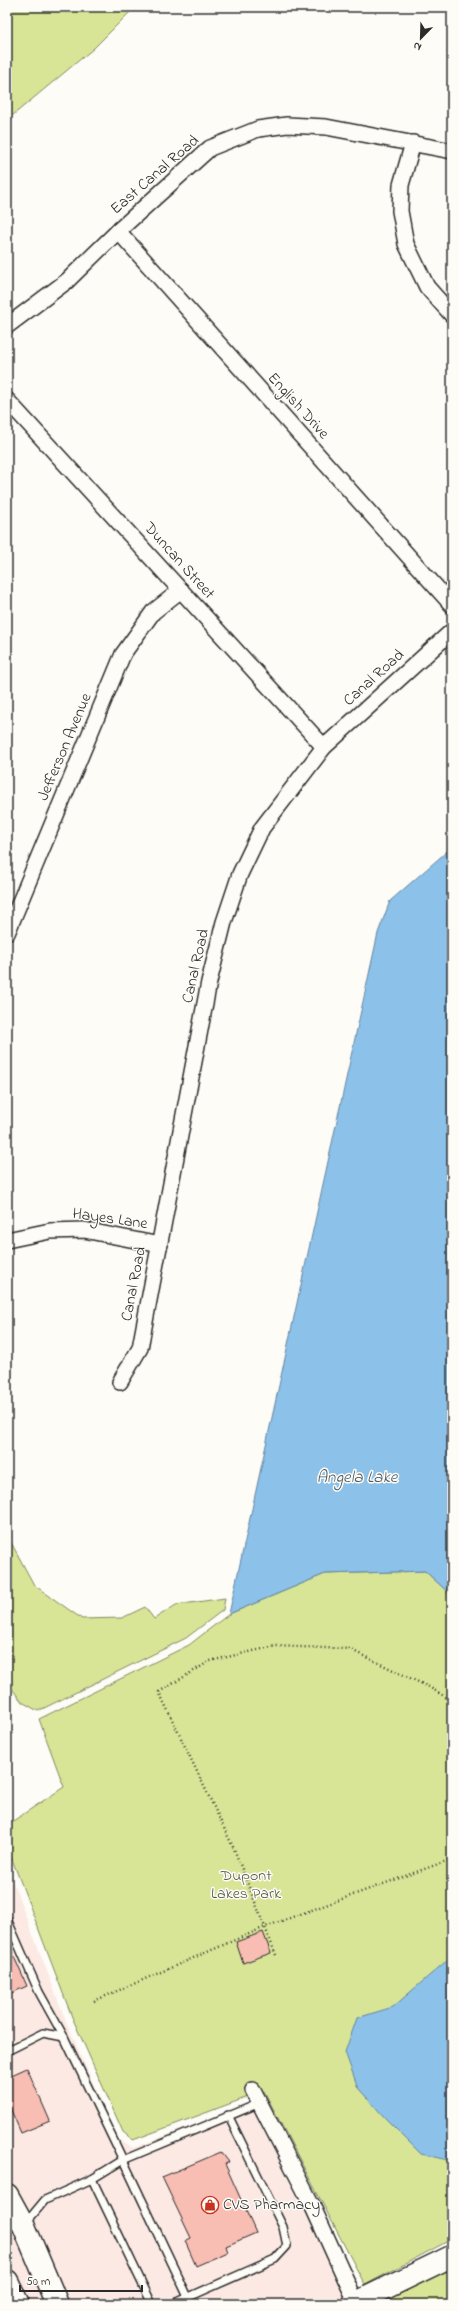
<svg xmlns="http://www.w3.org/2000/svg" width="459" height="2311" viewBox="0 0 459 2311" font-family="'Indie Flower',sans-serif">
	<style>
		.built { fill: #fce9e3 }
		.green { fill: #d8e597; stroke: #828861 }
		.water { fill: #8cc1ea; stroke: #65859e }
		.building { fill: #f8bdb3; stroke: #2b2b2b }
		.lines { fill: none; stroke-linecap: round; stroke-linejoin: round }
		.lane-casing { stroke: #2b2b2b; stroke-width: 10 }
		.street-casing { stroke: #2b2b2b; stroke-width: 18 }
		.secondary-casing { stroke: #2b2b2b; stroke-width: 24 }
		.primary-casing { stroke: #2b2b2b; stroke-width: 25 }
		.path { stroke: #2b2b2b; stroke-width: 2.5; stroke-dasharray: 1 3; stroke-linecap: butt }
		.lane { stroke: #fdfcf7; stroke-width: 7 }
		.street { stroke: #fdfcf7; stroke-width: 15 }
		.secondary { stroke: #fdfcf7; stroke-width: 21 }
		.primary { stroke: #fdfcf7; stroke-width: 22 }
		.labels { text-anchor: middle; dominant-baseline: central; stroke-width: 3; stroke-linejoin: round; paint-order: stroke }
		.street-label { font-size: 16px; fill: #2b2b2b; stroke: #fdfcf7 }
		.park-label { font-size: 16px; fill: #565a46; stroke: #fdfcf7 }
		.poi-label { font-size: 16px; fill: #2b2b2b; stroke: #fdfcf7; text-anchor: start }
		.water-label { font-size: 17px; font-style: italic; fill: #485864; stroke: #fdfcf7 }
	</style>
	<rect width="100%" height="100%" fill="#fdfcf7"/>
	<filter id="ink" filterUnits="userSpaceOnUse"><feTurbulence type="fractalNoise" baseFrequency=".025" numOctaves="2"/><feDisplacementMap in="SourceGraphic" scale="8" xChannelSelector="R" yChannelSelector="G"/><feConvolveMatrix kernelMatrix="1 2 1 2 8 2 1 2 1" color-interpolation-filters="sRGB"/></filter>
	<g filter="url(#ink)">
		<g class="built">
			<path d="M 7,1867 L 66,2021 L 117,2138 L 133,2148 L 250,2104 L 304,2210 L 345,2298 L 335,2304 L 67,2304 L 31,2222 L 7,2177 Z"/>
			<path d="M 7,2214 L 48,2304 L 27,2304 L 15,2278 L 7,2259 Z"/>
		</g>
		<g class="green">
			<path d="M 7,7 L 135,7 L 94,48 L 7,120 Z"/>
			<path d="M 7,1535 L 34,1585 L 82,1619 L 122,1618 L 145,1607 L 154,1619 L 176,1605 L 225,1598 L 223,1610 L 186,1638 L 38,1711 L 22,1702 L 7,1682 Z"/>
			<path d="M 425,1571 L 452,1596 L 452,2239 L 365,2285 L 264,2091 L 133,2140 L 123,2132 L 72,2017 L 7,1846 L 7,1825 L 64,1787 L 39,1719 L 189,1645 L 229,1614 L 325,1574 Z"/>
			<path d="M 452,2265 L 452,2304 L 373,2304 Z"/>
		</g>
		<g class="water">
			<path d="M 452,847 L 452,1596 L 425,1571 L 325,1574 L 229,1614 L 378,933 L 390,901 Z"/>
			<path d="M 452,1956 L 452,2161 L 421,2154 L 387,2120 L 358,2088 L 345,2052 L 357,2018 L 393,2007 Z"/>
		</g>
		<g class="building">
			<path d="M 263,1932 L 271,1953 L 243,1963 L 236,1942 Z"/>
			<path d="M 7,1941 L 27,1986 L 7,1995 Z"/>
			<path d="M 27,2068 L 50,2121 L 21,2133 L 7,2101 L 7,2077 Z"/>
			<path d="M 221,2152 L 229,2162 L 225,2164 L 256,2233 L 226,2246 L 228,2252 L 196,2266 L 185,2241 L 191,2238 L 162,2177 Z"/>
		</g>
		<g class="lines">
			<defs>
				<g id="lane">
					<path d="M 7,1919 L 39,1992 L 64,2037"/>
					<path d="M 7,2051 L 43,2033 L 64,2037 L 123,2160 L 92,2179 L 45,2200 L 25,2224"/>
					<path d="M 92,2179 L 152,2304"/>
					<path d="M 188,2297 L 123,2160 L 260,2103"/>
					<path d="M 173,2304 L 275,2259 L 287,2246 L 283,2227 L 228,2115"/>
				</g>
				<g id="street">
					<path d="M 413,143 L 401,185 L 400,211 L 406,244 L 427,287 L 452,315"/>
					<path d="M 118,231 L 452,605"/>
					<path d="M 7,326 L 67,281 L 118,231 L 210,148 L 258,129 L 287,125 L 326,127 L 452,151"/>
					<path d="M 7,400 L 324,747"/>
					<path d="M 7,933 L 123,654 L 153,612 L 181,590"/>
					<path d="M 7,1240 L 50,1231 L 84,1230 L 160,1245"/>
					<path d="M 120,1382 L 140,1348 L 209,982 L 224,922 L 240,874 L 262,828 L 324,747 L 452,631"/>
					<path d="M 253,2090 L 312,2205 L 356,2302"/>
				</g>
				<path id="secondary" d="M 353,2304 L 452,2256"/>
				<g id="primary">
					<path d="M 7,2195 L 24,2226 L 57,2304"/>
					<path d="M 7,2281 L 18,2304"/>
				</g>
			</defs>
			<use href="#lane" class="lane-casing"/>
			<use href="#street" class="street-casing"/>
			<use href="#secondary" class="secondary-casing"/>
			<use href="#primary" class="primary-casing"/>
			<g class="path">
				<path d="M 276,1955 L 234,1849 L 159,1692 L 210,1661 L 275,1646 L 349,1649 L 429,1687 L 452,1701"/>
				<path d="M 94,2001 L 265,1927 L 452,1859"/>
			</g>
			<use href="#lane" class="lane"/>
			<use href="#street" class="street"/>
			<use href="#secondary" class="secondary"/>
			<use href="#primary" class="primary"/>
		</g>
	</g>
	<defs>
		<symbol id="shop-ring" viewBox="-11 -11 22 22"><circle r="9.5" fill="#fdfcf7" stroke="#c8321e" stroke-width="1.5"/><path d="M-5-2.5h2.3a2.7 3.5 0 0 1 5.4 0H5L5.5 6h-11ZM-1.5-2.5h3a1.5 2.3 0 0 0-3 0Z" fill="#c8321e"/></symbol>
	</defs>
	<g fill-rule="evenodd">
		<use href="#shop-ring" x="200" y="2195" width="20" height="20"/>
	</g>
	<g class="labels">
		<g class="street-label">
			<text transform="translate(155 175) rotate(-41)">East Canal Road</text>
			<text transform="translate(298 406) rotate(48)">English Drive</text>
			<text transform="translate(179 561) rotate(48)">Duncan Street</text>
			<text transform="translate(374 678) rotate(-42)">Canal Road</text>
			<text transform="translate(65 747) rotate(-67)">Jefferson Avenue</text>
			<text transform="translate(196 966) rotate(-77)">Canal Road</text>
			<text transform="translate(110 1219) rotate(8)">Hayes Lane</text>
			<text transform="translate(134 1284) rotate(-79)">Canal Road</text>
		</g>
		<g class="park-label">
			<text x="246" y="1876">Dupont<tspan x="246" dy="18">Lakes Park</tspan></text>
		</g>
		<g class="poi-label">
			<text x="223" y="2205">CVS Pharmacy</text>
		</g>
		<g class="water-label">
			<text x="357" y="1477">Angela Lake</text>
		</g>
	</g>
	<rect width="459" height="2311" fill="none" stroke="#fdfcf7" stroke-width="24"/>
	<rect x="12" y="12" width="435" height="2287" fill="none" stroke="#2b2b2b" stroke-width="1.5" filter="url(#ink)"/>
	<g transform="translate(421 38) rotate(203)" stroke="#fdfcf7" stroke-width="3" paint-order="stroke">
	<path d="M0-3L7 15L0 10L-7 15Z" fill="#2b2b2b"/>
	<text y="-6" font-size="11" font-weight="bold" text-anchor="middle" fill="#2b2b2b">N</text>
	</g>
	<path d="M20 2285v6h122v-6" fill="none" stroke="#2b2b2b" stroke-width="2"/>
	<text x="26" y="2285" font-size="12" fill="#2b2b2b" stroke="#fdfcf7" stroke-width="3" paint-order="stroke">50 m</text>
</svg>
